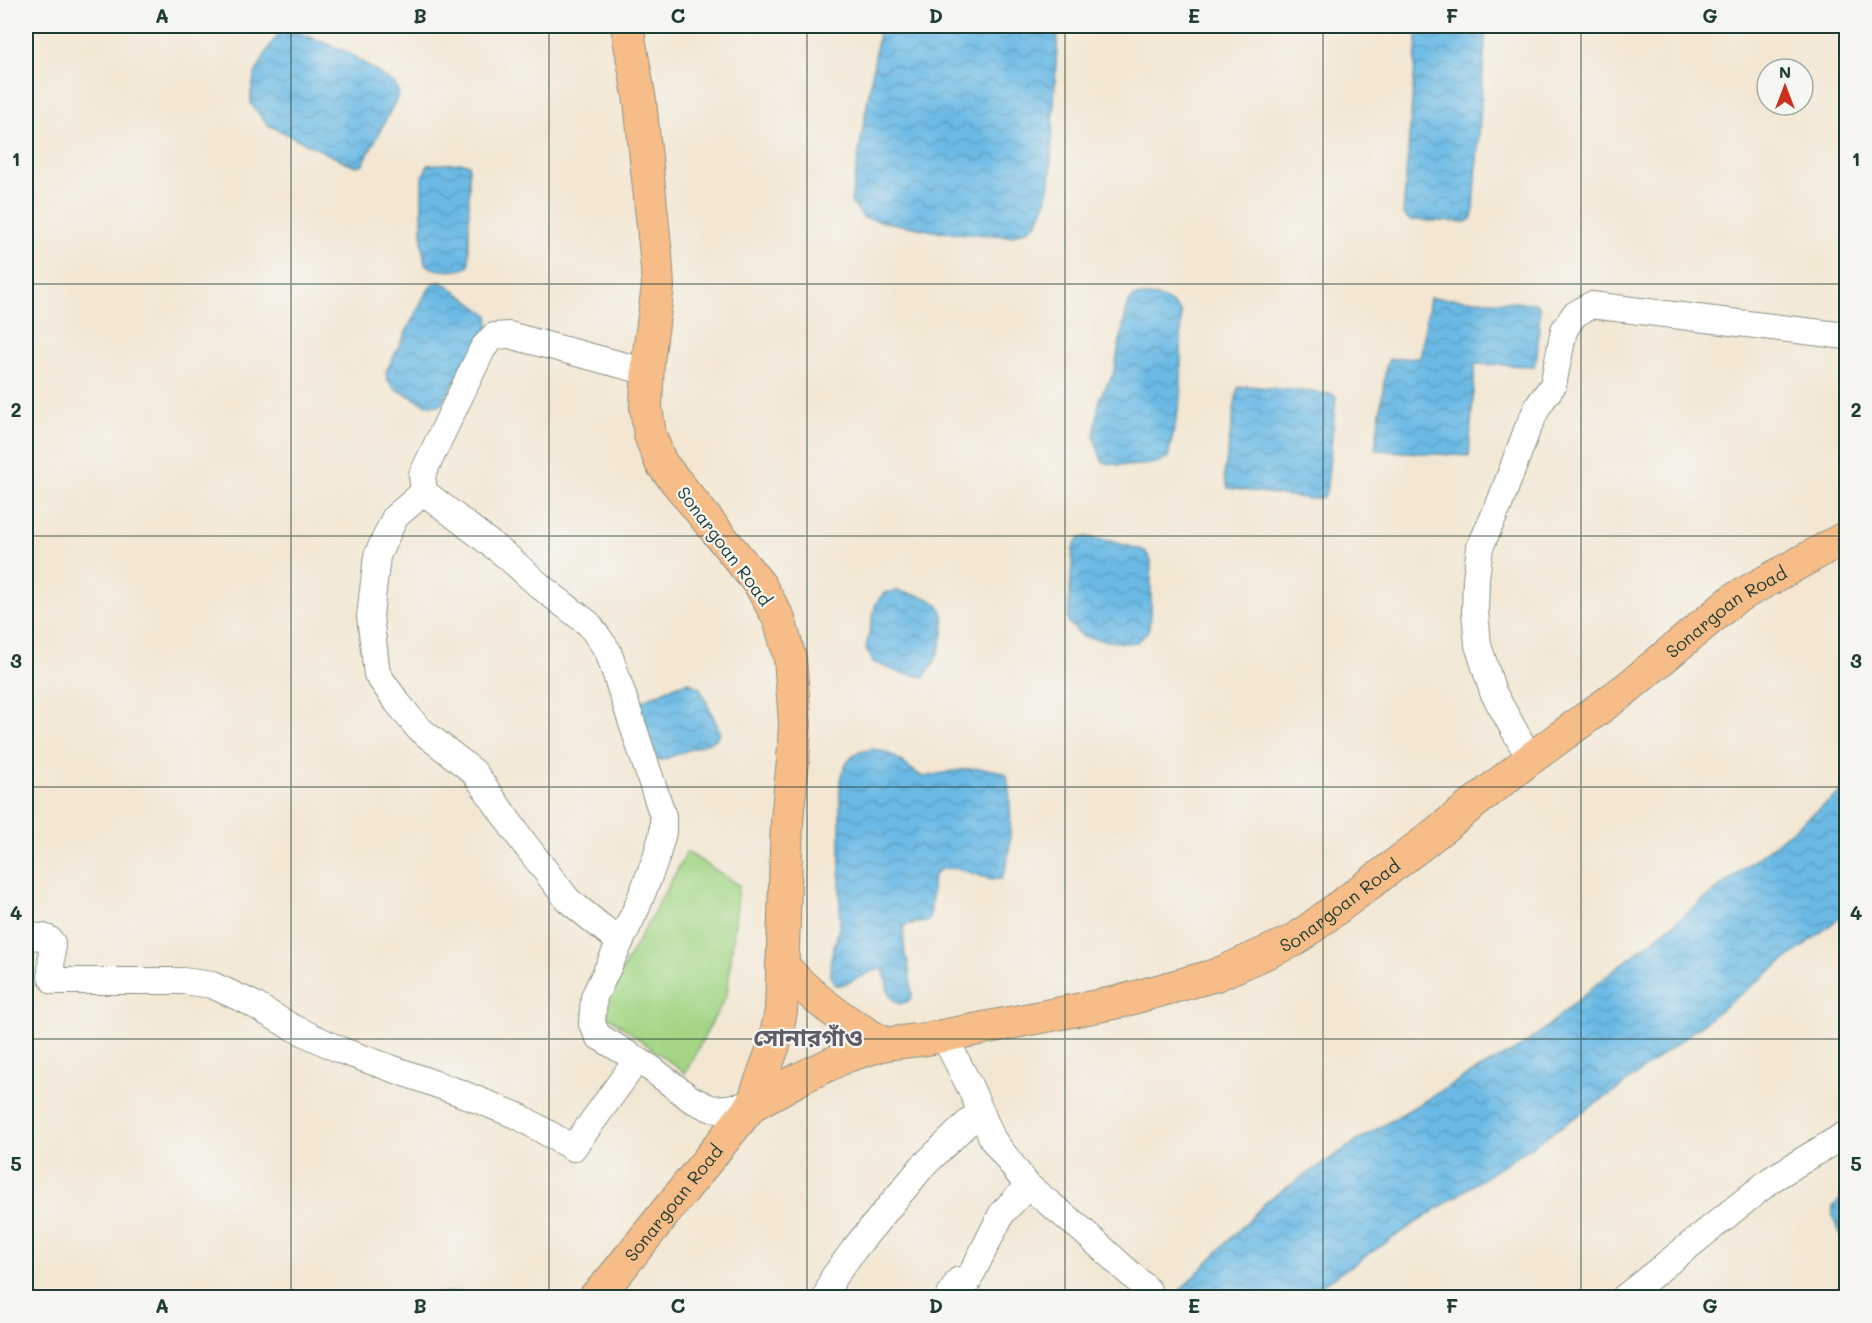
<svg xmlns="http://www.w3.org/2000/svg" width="1872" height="1323" viewBox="0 0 1872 1323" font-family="Mali,'Noto Sans Bengali',sans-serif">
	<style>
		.green { fill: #a3d584; stroke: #61895c; stroke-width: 1.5 }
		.water { fill: url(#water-waves); stroke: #447c8c; stroke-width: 1.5 }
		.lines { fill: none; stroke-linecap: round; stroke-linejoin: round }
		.minor-casing { stroke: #899284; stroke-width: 28 }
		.major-casing { stroke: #899284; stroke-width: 34 }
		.minor { stroke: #fff; stroke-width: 26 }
		.major { stroke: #f7bd88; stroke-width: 32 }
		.grid { fill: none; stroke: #1f3d34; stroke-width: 1.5; stroke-opacity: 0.55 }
		.labels { text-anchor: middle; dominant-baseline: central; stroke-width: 4.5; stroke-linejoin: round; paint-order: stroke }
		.street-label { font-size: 18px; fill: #1f3d34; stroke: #f6f6f2 }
		.district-label { font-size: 24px; font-weight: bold; fill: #5f5c68; stroke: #f6f6f2 }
		.neatline { fill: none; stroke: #1f3d34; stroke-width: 2 }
		.grid-label { font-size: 20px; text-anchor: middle; font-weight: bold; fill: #1f3d34 }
	</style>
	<defs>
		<pattern id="water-waves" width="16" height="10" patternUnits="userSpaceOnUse" patternTransform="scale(1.5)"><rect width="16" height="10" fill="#6abae5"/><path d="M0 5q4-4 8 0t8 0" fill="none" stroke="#5798ba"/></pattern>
	</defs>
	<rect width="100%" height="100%" fill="#f6f6f2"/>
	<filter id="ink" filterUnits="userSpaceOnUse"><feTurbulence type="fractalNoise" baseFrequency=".0167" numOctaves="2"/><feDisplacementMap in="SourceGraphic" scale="12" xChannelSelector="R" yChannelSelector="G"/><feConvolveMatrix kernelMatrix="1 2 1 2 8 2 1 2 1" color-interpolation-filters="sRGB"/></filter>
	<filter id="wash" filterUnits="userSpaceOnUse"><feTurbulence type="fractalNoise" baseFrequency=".008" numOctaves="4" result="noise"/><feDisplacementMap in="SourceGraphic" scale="24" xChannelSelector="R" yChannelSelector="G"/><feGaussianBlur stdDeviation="1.35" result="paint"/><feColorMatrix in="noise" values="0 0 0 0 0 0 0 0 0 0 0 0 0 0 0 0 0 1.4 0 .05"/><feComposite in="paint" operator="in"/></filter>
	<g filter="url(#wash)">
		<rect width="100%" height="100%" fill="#f3e7d3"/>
		<g class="green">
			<path d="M 687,852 L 739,885 L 727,994 L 685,1073 L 600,1010 Z"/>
			<path d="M 471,1292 L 474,1297 L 371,1297 L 371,1296 Z"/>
		</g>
		<g class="water">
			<path d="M 880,26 L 1058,26 L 1050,182 L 1046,202 L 1037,223 L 1029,229 L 1011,236 L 940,232 L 864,218 L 851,202 Z"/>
			<path d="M 1418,26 L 1486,26 L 1474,209 L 1472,218 L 1466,222 L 1410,220 L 1403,214 Z"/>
			<path d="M 297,32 L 343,50 L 353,56 L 395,84 L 399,94 L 363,164 L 356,166 L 345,162 L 268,125 L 251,104 L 251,93 L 255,74 L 271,44 L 280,33 Z"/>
			<path d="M 464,163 L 469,165 L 469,266 C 459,273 435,272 425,264 L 422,243 L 422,177 L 428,165 Z"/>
			<path d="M 439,282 L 447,285 L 488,315 L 489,326 L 441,405 L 427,405 L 394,388 L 387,379 L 386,372 L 426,293 L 433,284 Z"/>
			<path d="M 1135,296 C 1154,295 1170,297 1181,313 L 1181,397 L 1168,457 C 1156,468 1117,467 1102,461 L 1094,437 L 1100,397 L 1113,375 L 1128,303 Z"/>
			<path d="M 1430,298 L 1536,303 L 1540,308 L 1537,356 L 1534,366 L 1475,364 L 1469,456 L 1375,450 L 1386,367 L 1389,359 L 1420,358 Z"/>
			<path d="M 1247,386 L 1332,394 L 1336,397 L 1327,485 L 1326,492 L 1323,497 L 1312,499 L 1228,488 L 1224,476 L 1237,392 L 1238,388 Z"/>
			<path d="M 1086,537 L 1111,541 L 1145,551 L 1151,560 L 1151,616 L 1148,631 L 1137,642 L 1124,643 L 1083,637 L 1068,622 L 1073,547 L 1078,539 Z"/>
			<path d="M 897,591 C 911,594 926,595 937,604 C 951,615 940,653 932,666 C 930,669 926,673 924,677 L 900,673 L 873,662 L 866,648 L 876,603 L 884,593 Z"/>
			<path d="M 689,682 L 700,688 L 720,732 L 715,740 L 662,760 L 657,760 L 635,704 L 676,686 Z"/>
			<path d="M 872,749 C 893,751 906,767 923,777 C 946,773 985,761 1007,775 C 1011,799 1014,858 1001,879 C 998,879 995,879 992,879 C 978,877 938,856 933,879 C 930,893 934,907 928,921 C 919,924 911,922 903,926 L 905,956 L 908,962 L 912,994 C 911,1001 907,1002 900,1004 C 882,996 891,982 882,968 C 867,971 847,987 835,985 C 824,970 835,943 840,927 L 840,780 C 845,761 852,752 872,749 Z"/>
			<path d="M 1846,788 L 1846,913 L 1618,1089 L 1304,1297 L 1174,1297 L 1268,1200 L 1357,1141 L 1463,1078 L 1519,1048 L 1542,1031 L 1593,987 Z"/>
			<path d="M 1846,1195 L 1846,1242 C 1839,1230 1831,1221 1833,1206 Z"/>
		</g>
	</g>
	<g filter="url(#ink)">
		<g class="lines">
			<defs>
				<g id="minor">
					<path d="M 648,372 L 509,335 L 494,336 L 483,348 L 422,475 L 424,492 L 509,558 L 541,587 L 589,624 L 608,651 L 663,816 L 663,832 L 656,858 L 637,907 L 594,997 L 592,1024 L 598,1036 L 649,1067 L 691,1099 L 710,1108 L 719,1109 L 752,1105"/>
					<path d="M 424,492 L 395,517 L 377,556 L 370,616 L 377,674 L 397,702 L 418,728 L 474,772 L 521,839 L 568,900 L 620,942"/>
					<path d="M 1530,759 L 1493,692 L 1478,645 L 1475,611 L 1476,578 L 1480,547 L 1499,505 L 1527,430 L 1538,406 L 1553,385 L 1564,330 L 1574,315 L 1591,305 L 1846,336"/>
					<path d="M 26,937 C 35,937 47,934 52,943 L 51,976 L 54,981 L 183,981 L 212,985 L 251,1003 L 290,1026 L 340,1050 L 458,1092 L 520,1117 L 573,1148 L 637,1060"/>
					<path d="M 944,1036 L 970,1087 L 993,1140 L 1028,1186 L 1082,1230 L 1148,1290"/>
					<path d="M 826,1298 L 833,1278 L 855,1248 L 922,1167 L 980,1111"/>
					<path d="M 948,1298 L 959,1280 L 967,1283 L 1002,1213 L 1028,1186"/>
					<path d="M 1624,1298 L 1772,1179 L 1846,1134"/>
				</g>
				<g id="major">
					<path d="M 782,964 C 809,997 847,1023 885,1044"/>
					<path id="s1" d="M 752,1105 L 801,1078 L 847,1056 L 885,1044 L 927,1039 L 1118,1002 L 1216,975 L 1295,940 L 1417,848 L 1530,759 L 1626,689 L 1734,599 L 1846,537"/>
					<path id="s2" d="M 594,1298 L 610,1281 L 752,1105 L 774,1045 L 781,1011 L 787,820 L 793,761 L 795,723 L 790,658 L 779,619 L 760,585 L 661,463 L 650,435 L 646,407 L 648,361 L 658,286 L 656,255 L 640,101 L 627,26"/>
				</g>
			</defs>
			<use href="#minor" class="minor-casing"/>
			<use href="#major" class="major-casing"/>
			<use href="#minor" class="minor"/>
			<use href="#major" class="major"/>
		</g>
	</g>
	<path class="grid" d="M 291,26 L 291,1298M 549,26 L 549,1298M 807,26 L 807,1298M 1065,26 L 1065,1298M 1323,26 L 1323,1298M 1581,26 L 1581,1298M 26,284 L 1846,284M 26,536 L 1846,536M 26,787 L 1846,787M 26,1039 L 1846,1039"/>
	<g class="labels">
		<g class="street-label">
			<text transform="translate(725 546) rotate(53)">Sonargoan Road</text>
			<text stroke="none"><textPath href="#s1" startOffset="1114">Sonargoan Road</textPath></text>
			<text stroke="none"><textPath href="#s1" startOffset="628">Sonargoan Road</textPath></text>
			<text stroke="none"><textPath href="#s2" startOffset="124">Sonargoan Road</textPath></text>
		</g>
		<g class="district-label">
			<text x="808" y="1036">সোনারগাঁও</text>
		</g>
	</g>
	<rect width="1872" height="1323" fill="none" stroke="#f6f6f2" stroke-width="66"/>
	<g transform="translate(1785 87)"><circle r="28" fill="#f6f6f2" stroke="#a0aca6" stroke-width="1.5"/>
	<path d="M0-4.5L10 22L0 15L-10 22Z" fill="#c8321e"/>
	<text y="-9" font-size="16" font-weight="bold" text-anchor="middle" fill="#1f3d34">N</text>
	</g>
	<rect x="33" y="33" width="1806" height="1257" class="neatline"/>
	<g class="grid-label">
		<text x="162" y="23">A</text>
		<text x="420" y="23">B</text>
		<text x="678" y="23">C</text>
		<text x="936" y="23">D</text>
		<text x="1194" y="23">E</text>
		<text x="1452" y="23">F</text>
		<text x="1710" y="23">G</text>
		<text x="16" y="166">1</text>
		<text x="1856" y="166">1</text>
		<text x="16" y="417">2</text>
		<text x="1856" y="417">2</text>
		<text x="16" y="668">3</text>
		<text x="1856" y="668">3</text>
		<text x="16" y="920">4</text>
		<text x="1856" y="920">4</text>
		<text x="16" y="1171">5</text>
		<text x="1856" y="1171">5</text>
		<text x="162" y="1313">A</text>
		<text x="420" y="1313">B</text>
		<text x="678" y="1313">C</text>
		<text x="936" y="1313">D</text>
		<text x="1194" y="1313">E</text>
		<text x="1452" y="1313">F</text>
		<text x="1710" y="1313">G</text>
	</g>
</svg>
